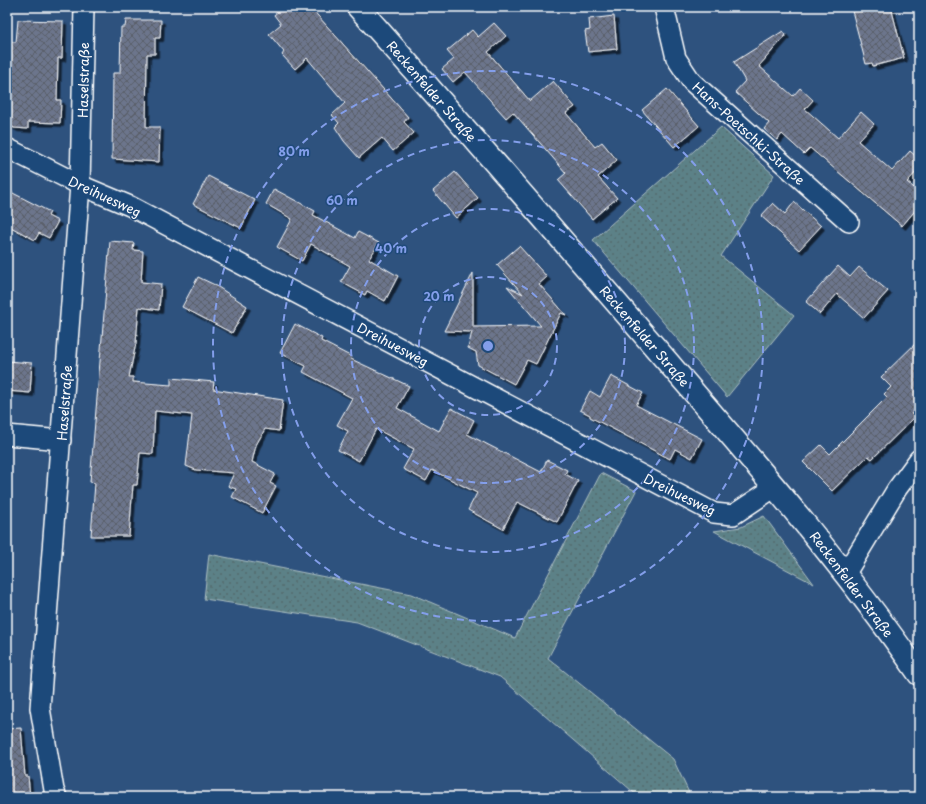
<svg xmlns="http://www.w3.org/2000/svg" width="926" height="804" viewBox="0 0 926 804" font-family="'Playpen Sans',sans-serif">
	<style>
		.grass { fill: url(#grass-dots); stroke: #aec0c3 }
		.building { fill: url(#building-cross-hatch); stroke: #fff; filter: url(#shadow) }
		.lines { fill: none; stroke-linecap: round; stroke-linejoin: round }
		.street-casing { stroke: #fff; stroke-width: 22 }
		.secondary-casing { stroke: #fff; stroke-width: 25 }
		.street { stroke: #1f4a7a; stroke-width: 19 }
		.secondary { stroke: #1f4a7a; stroke-width: 22 }
		.ring { fill: none; stroke: #839eea; stroke-width: 2; stroke-dasharray: 7 5 }
		.labels { text-anchor: middle; dominant-baseline: central; stroke-width: 3; stroke-linejoin: round; paint-order: stroke }
		.street-label { font-size: 13px; fill: #fff; stroke: #1f4a7a }
		.centre { fill: #839eea; stroke: #1f4a7a; stroke-width: 2 }
		.ring-label { font-size: 12px; text-anchor: middle; font-weight: bold; fill: #839eea; stroke: #1f4a7a; stroke-width: 3; stroke-linejoin: round; paint-order: stroke }
	</style>
	<defs>
		<pattern id="grass-dots" width="8" height="8" patternUnits="userSpaceOnUse"><rect width="8" height="8" fill="#5c8187"/><path d="M2 2h.1M6 6h.1" fill="none" stroke="#55696c" stroke-width="1.8" stroke-linecap="round"/></pattern>
		<pattern id="building-cross-hatch" width="8" height="8" patternUnits="userSpaceOnUse"><rect width="8" height="8" fill="#6c748c"/><path d="M0 0l8 8M0 8l8-8" fill="none" stroke="#5a5e69"/></pattern>
		<filter id="shadow"><feDropShadow dx="3.5" dy="3.5" stdDeviation="0" flood-color="#0009"/></filter>
	</defs>
	<rect width="100%" height="100%" fill="#2e527e"/>
	<filter id="ink" filterUnits="userSpaceOnUse"><feTurbulence type="fractalNoise" baseFrequency=".025" numOctaves="2"/><feDisplacementMap in="SourceGraphic" scale="8" xChannelSelector="R" yChannelSelector="G"/><feConvolveMatrix kernelMatrix="1 2 1 2 8 2 1 2 1" color-interpolation-filters="sRGB"/></filter>
	<g filter="url(#ink)">
		<g class="grass">
			<path d="M 721,127 L 774,175 L 721,256 L 794,315 L 727,397 L 593,240 Z"/>
			<path d="M 601,473 L 636,491 L 548,658 L 673,759 L 691,797 L 639,797 L 500,677 L 357,622 L 204,599 L 209,554 L 411,594 L 515,638 Z"/>
			<path d="M 764,516 L 814,584 L 714,531 L 741,527 Z"/>
		</g>
		<g class="building">
			<path d="M 283,7 L 310,7 L 408,117 L 404,122 L 414,133 L 393,151 L 382,138 L 359,158 L 344,141 L 335,127 L 339,123 L 332,115 L 345,103 L 307,58 L 295,69 L 282,55 L 284,52 L 269,34 L 281,24 L 274,15 Z"/>
			<path d="M 851,7 L 891,7 L 904,58 L 873,66 L 872,63 L 866,64 Z"/>
			<path d="M 614,16 L 617,49 L 588,52 L 585,31 L 590,30 L 589,19 Z"/>
			<path d="M 18,20 L 63,21 L 62,58 L 58,58 L 57,100 L 61,100 L 60,123 L 28,122 L 28,129 L 14,128 L 7,124 L 7,42 L 16,42 Z"/>
			<path d="M 126,20 L 161,20 L 160,38 L 155,38 L 155,54 L 147,54 L 146,127 L 160,127 L 159,162 L 112,159 L 113,73 L 120,73 L 121,27 L 125,27 Z"/>
			<path d="M 494,23 L 506,36 L 488,52 L 530,101 L 553,81 L 575,107 L 566,113 L 595,147 L 602,142 L 617,160 L 598,177 L 617,198 L 592,219 L 558,180 L 566,173 L 513,112 L 506,118 L 465,72 L 453,82 L 442,69 L 454,59 L 447,51 L 472,30 L 478,37 Z"/>
			<path d="M 783,31 L 786,35 L 759,66 L 793,96 L 800,88 L 813,100 L 805,109 L 838,138 L 861,112 L 874,124 L 858,141 L 892,171 L 910,151 L 919,159 L 919,169 L 907,182 L 919,192 L 919,206 L 902,226 L 810,148 L 804,154 L 782,134 L 777,140 L 764,129 L 769,123 L 735,92 L 745,81 L 734,62 Z"/>
			<path d="M 667,89 L 699,126 L 674,147 L 642,110 Z"/>
			<path d="M 455,172 L 478,198 L 456,218 L 433,191 Z"/>
			<path d="M 208,176 L 255,200 L 241,228 L 193,204 Z"/>
			<path d="M 274,189 L 315,211 L 313,215 L 355,238 L 358,232 L 379,243 L 369,259 L 398,276 L 385,301 L 367,291 L 365,295 L 341,282 L 350,266 L 311,244 L 302,261 L 277,247 L 292,219 L 266,204 Z"/>
			<path d="M 7,190 L 50,212 L 48,216 L 58,221 L 49,238 L 39,233 L 35,240 L 7,225 Z"/>
			<path d="M 794,202 L 821,226 L 799,250 L 761,216 L 773,203 L 785,214 Z"/>
			<path d="M 110,241 L 134,243 L 133,250 L 143,251 L 141,282 L 161,284 L 159,310 L 139,307 L 136,343 L 129,377 L 133,377 L 133,382 L 171,385 L 171,378 L 214,382 L 213,389 L 283,400 L 279,431 L 265,429 L 256,445 L 252,462 L 275,474 L 270,483 L 276,486 L 262,513 L 232,497 L 236,489 L 228,486 L 234,473 L 196,470 L 186,466 L 192,415 L 155,411 L 153,454 L 140,453 L 137,485 L 133,485 L 129,536 L 91,536 L 95,483 L 90,482 Z"/>
			<path d="M 519,246 L 547,277 L 539,284 L 566,315 L 561,313 L 536,364 L 527,360 L 514,384 L 478,365 L 476,352 L 468,348 L 472,332 L 444,331 L 473,273 L 473,327 L 541,326 L 507,286 L 523,294 L 497,265 Z"/>
			<path d="M 838,266 L 850,277 L 859,267 L 888,291 L 864,318 L 837,294 L 820,314 L 806,302 Z"/>
			<path d="M 198,277 L 215,285 L 247,306 L 232,333 L 182,307 Z"/>
			<path d="M 295,324 L 322,338 L 321,341 L 352,357 L 351,359 L 409,386 L 397,408 L 439,431 L 451,408 L 474,420 L 467,434 L 541,472 L 547,460 L 567,470 L 565,474 L 578,481 L 557,522 L 517,502 L 503,529 L 468,510 L 477,493 L 432,470 L 426,481 L 403,469 L 414,449 L 376,429 L 359,461 L 338,450 L 348,431 L 337,425 L 352,398 L 303,372 L 306,366 L 280,353 Z"/>
			<path d="M 919,340 L 919,406 L 911,414 L 915,417 L 872,459 L 868,456 L 832,491 L 803,462 L 821,445 L 830,454 L 887,397 L 884,394 L 891,387 L 881,377 Z"/>
			<path d="M 7,361 L 32,363 L 30,393 L 7,391 Z"/>
			<path d="M 611,376 L 643,393 L 636,405 L 702,439 L 692,458 L 675,449 L 670,459 L 590,417 L 590,415 L 580,410 L 590,391 L 600,397 Z"/>
			<path d="M 21,728 L 25,776 L 28,776 L 30,797 L 7,797 L 7,729 Z"/>
		</g>
		<g class="lines">
			<defs>
				<g id="street">
					<path d="M 664,7 L 676,58 L 692,82 L 849,222"/>
					<path d="M 7,148 L 80,185 L 130,206 L 714,513 L 733,515 L 775,487"/>
					<path d="M 7,435 L 61,440"/>
					<path d="M 846,573 L 897,489 L 919,459"/>
					<path d="M 57,797 L 54,790 L 40,708 L 80,185 L 84,7"/>
				</g>
				<path id="secondary" d="M 358,7 C 462,124 564,242 666,360 C 755,463 842,563 919,674"/>
			</defs>
			<use href="#street" class="street-casing"/>
			<use href="#secondary" class="secondary-casing"/>
			<use href="#street" class="street"/>
			<use href="#secondary" class="secondary"/>
		</g>
	</g>
	<g class="ring">
		<circle cx="488" cy="346" r="69"/>
		<circle cx="488" cy="346" r="137"/>
		<circle cx="488" cy="346" r="206"/>
		<circle cx="488" cy="346" r="275"/>
	</g>
	<g class="labels">
		<g class="street-label">
			<text transform="translate(83 80) rotate(-89)">Haselstraße</text>
			<text transform="translate(432 91) rotate(49)">Reckenfelder Straße</text>
			<text transform="translate(749 133) rotate(42)">Hans-Poetschki-Straße</text>
			<text transform="translate(105 196) rotate(25)">Dreihuesweg</text>
			<text transform="translate(645 336) rotate(49)">Reckenfelder Straße</text>
			<text transform="translate(393 344) rotate(28)">Dreihuesweg</text>
			<text transform="translate(64 403) rotate(-86)">Haselstraße</text>
			<text transform="translate(680 494) rotate(26)">Dreihuesweg</text>
			<text transform="translate(852 584) rotate(53)">Reckenfelder Straße</text>
		</g>
	</g>
	<circle cx="488" cy="346" r="6" class="centre"/>
	<g class="ring-label">
		<text x="294" y="156">80 m</text>
		<text x="342" y="205">60 m</text>
		<text x="391" y="253">40 m</text>
		<text x="439" y="301">20 m</text>
	</g>
	<rect width="926" height="804" fill="none" stroke="#1f4a7a" stroke-width="24"/>
	<rect x="12" y="12" width="902" height="780" fill="none" stroke="#fff" stroke-width="1.5" filter="url(#ink)"/>
</svg>
